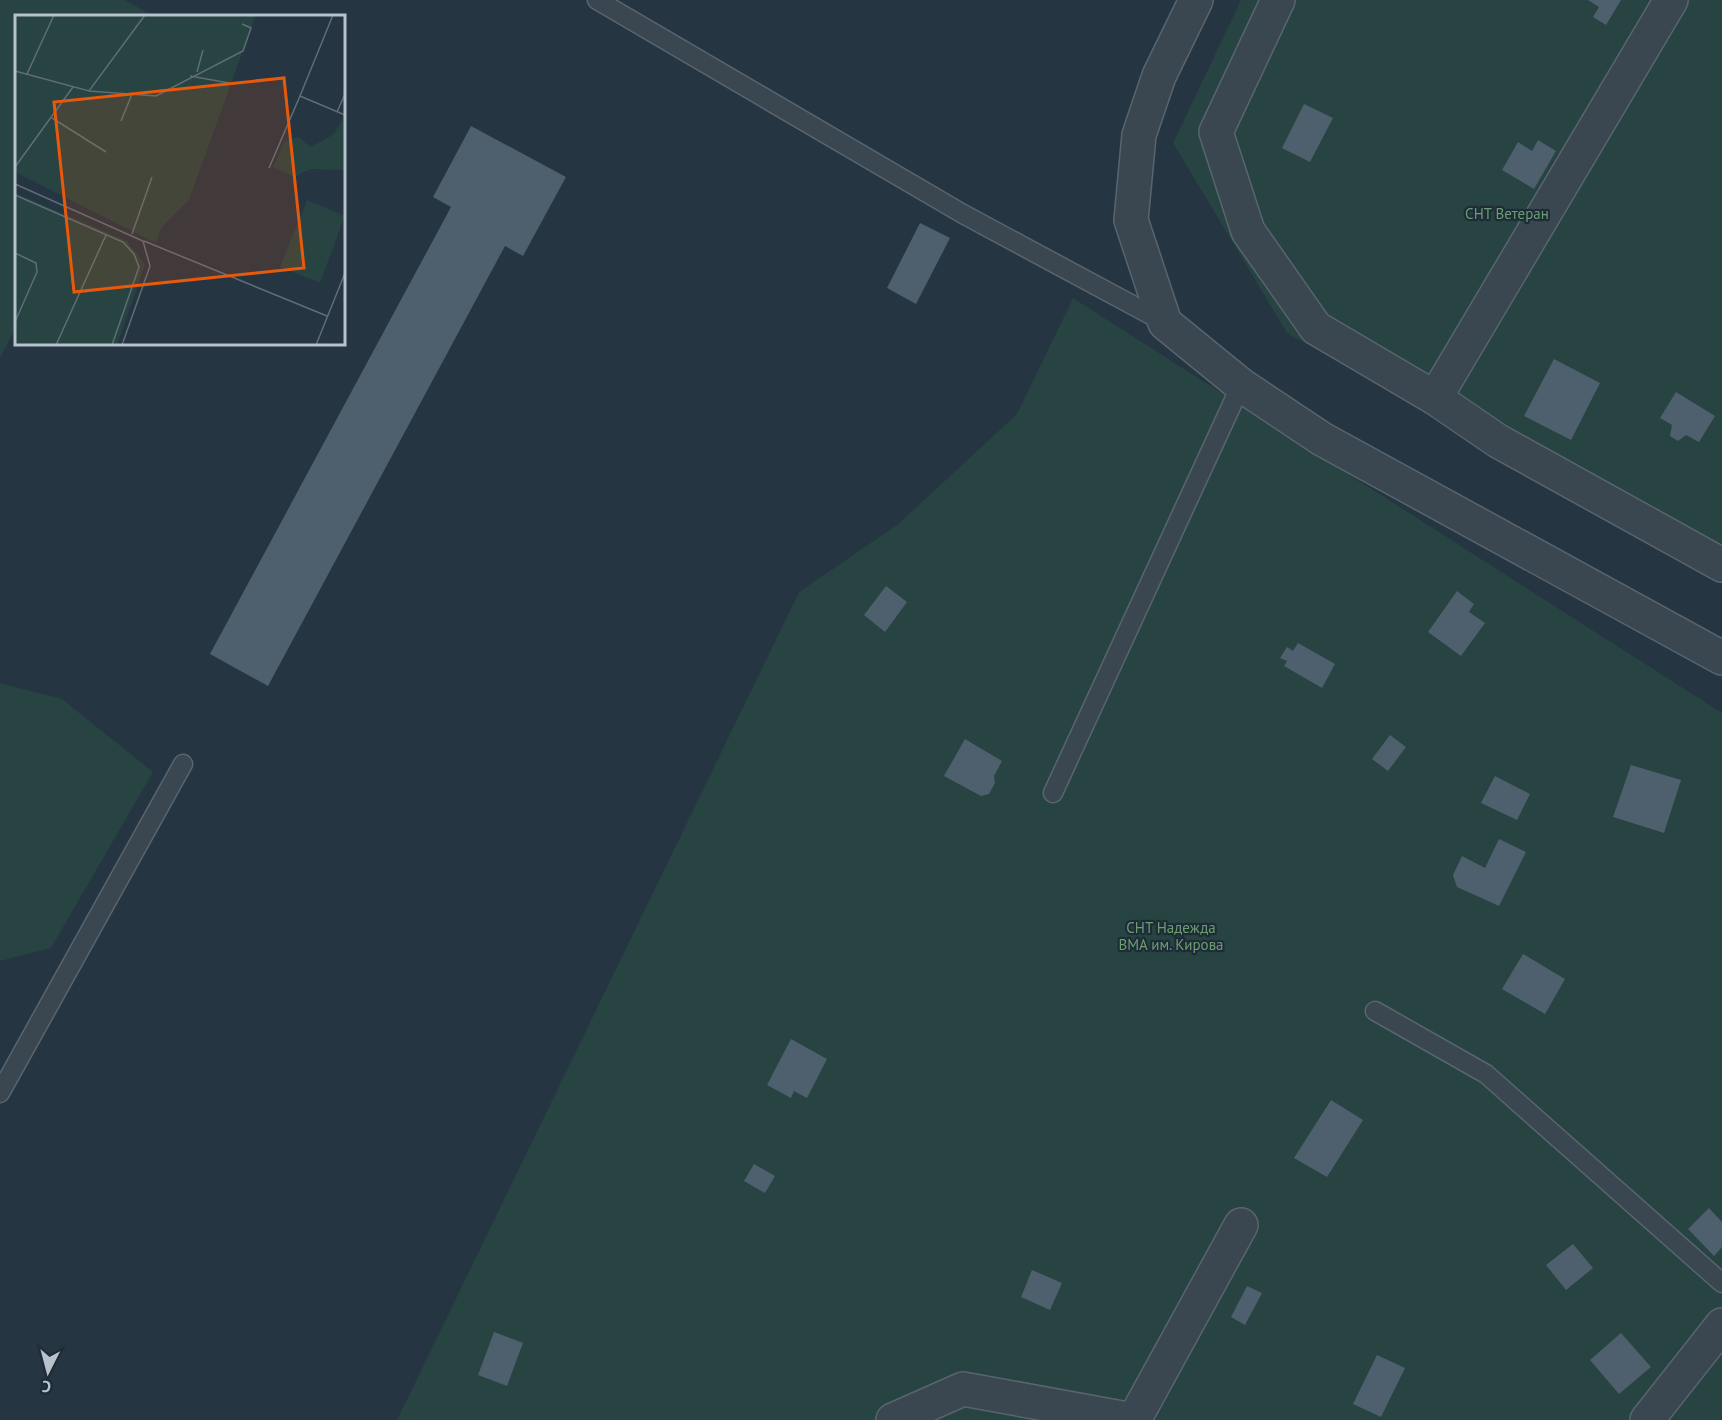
<svg xmlns="http://www.w3.org/2000/svg" width="1722" height="1420" viewBox="0 0 1722 1420" font-family="'PT Sans',sans-serif">
	<style>
		.green { fill: #274342 }
		.building { fill: #4e606d }
		.lines { fill: none; stroke-linecap: round; stroke-linejoin: round }
		.service-casing { stroke: #58656f; stroke-width: 21 }
		.minor-casing { stroke: #58656f; stroke-width: 36 }
		.service { stroke: #3a4751; stroke-width: 18 }
		.minor { stroke: #3a4751; stroke-width: 33 }
		.labels { text-anchor: middle; dominant-baseline: central; stroke-width: 4.5; stroke-linejoin: round; paint-order: stroke }
		.park-label { font-size: 15px; fill: #6d9d72; stroke: #1e2c37 }
		.inset-road { fill: none; stroke: #5f6d79; stroke-width: 1.5 }
		.view { fill: #e8590c; fill-opacity: 0.15; stroke: #e8590c; stroke-width: 3 }
		.inset-edge { fill: none; stroke: #b7c2cc; stroke-width: 3 }
	</style>
	<rect width="100%" height="100%" fill="#253542"/>
	<g class="green">
		<path d="M 0,0 L 124,0 L 155,16 L 16,16 L 16,327 L 0,358 Z"/>
		<path d="M 1241,0 L 1722,0 L 1722,576 L 1287,333 L 1173,143 Z"/>
		<path d="M 1073,298 L 1722,713 L 1722,1420 L 397,1420 L 799,592 L 897,525 L 1017,414 Z"/>
		<path d="M 0,683 L 62,699 L 153,772 L 51,948 L 0,961 Z"/>
	</g>
	<g class="building">
		<path d="M 1588,0 L 1621,0 L 1606,25 L 1593,17 L 1599,7 Z"/>
		<path d="M 1304,104 L 1333,118 L 1310,162 L 1282,148 Z"/>
		<path d="M 471,126 L 566,177 L 523,256 L 505,246 L 268,686 L 210,654 L 451,207 L 433,197 Z"/>
		<path d="M 1538,140 L 1556,151 L 1534,189 L 1502,170 L 1518,142 L 1532,151 Z"/>
		<path d="M 920,223 L 950,238 L 916,304 L 887,288 Z"/>
		<path d="M 1554,359 L 1600,383 L 1571,440 L 1524,416 Z"/>
		<path d="M 1676,392 L 1715,416 L 1699,442 L 1686,435 L 1678,441 L 1670,436 L 1672,425 L 1660,418 Z"/>
		<path d="M 886,586 L 907,602 L 885,632 L 864,615 Z"/>
		<path d="M 1457,591 L 1474,604 L 1469,612 L 1485,623 L 1461,656 L 1428,632 Z"/>
		<path d="M 1298,643 L 1335,664 L 1322,688 L 1284,666 L 1287,661 L 1280,658 L 1287,647 L 1293,651 Z"/>
		<path d="M 1390,735 L 1406,747 L 1388,771 L 1372,759 Z"/>
		<path d="M 965,739 L 1002,761 L 994,776 L 995,783 L 989,794 L 981,796 L 944,776 Z"/>
		<path d="M 1631,765 L 1681,780 L 1664,833 L 1613,817 Z"/>
		<path d="M 1495,776 L 1530,794 L 1517,820 L 1481,803 Z"/>
		<path d="M 1499,839 L 1526,852 L 1499,906 L 1457,887 L 1453,875 L 1462,856 L 1485,868 Z"/>
		<path d="M 1523,954 L 1565,979 L 1545,1014 L 1502,989 Z"/>
		<path d="M 791,1039 L 827,1059 L 807,1098 L 794,1091 L 791,1098 L 767,1085 Z"/>
		<path d="M 1331,1100 L 1363,1120 L 1327,1177 L 1294,1158 Z"/>
		<path d="M 754,1164 L 775,1176 L 765,1193 L 744,1181 Z"/>
		<path d="M 1709,1208 L 1722,1222 L 1722,1247 L 1714,1256 L 1688,1229 Z"/>
		<path d="M 1573,1244 L 1593,1268 L 1566,1290 L 1546,1265 Z"/>
		<path d="M 1032,1270 L 1062,1283 L 1050,1310 L 1021,1297 Z"/>
		<path d="M 1247,1286 L 1262,1293 L 1245,1325 L 1231,1317 Z"/>
		<path d="M 494,1332 L 523,1343 L 507,1386 L 478,1375 Z"/>
		<path d="M 1621,1333 L 1651,1367 L 1619,1394 L 1590,1360 Z"/>
		<path d="M 1377,1355 L 1405,1368 L 1381,1417 L 1353,1404 Z"/>
	</g>
	<g class="lines">
		<defs>
			<g id="service">
				<path d="M 597,0 L 963,214 L 1164,322"/>
				<path d="M 1053,793 L 1241,385"/>
				<path d="M 1375,1011 L 1486,1074 L 1722,1283"/>
				<path d="M 0,1093 L 183,764"/>
			</g>
			<g id="minor">
				<path d="M 1196,0 L 1159,76 L 1139,135 L 1131,220 L 1165,323 L 1241,385 L 1322,439 L 1722,658"/>
				<path d="M 1278,0 L 1216,132 L 1248,231 L 1316,328 L 1435,398 L 1498,441 L 1722,565"/>
				<path d="M 1435,398 L 1671,0"/>
				<path d="M 893,1420 L 963,1389 L 1133,1420"/>
				<path d="M 1134,1420 L 1241,1225"/>
				<path d="M 1647,1420 L 1722,1325"/>
			</g>
		</defs>
		<use href="#service" class="service-casing"/>
		<use href="#minor" class="minor-casing"/>
		<use href="#service" class="service"/>
		<use href="#minor" class="minor"/>
	</g>
	<g class="labels">
		<g class="park-label">
			<text x="1507" y="213">СНТ Ветеран</text>
			<text x="1171" y="927">СНТ Надежда<tspan x="1171" dy="17">ВМА им. Кирова</tspan></text>
		</g>
	</g>
	<g transform="translate(15 15)">
		<rect width="330" height="330" fill="#253542"/>
		<path d="M 0,0 L 241,0 L 174,185 L 147,212 L 141,228 L 0,157 ZM 330,86 L 330,155 L 295,154 L 280,162 L 258,152 L 269,127 L 283,122 L 296,132 L 319,119 L 328,103 ZM 0,178 L 112,226 L 130,250 L 102,330 L 0,330 ZM 292,185 L 330,201 L 305,268 L 265,252 Z" fill="#274342"/>
		<path class="inset-road" d="M 0,56 L 74,76 L 130,0M 182,57 L 188,35M 12,59 L 39,0M 175,61 L 214,68M 74,76 L 141,81 L 228,36 L 236,13 L 227,9M 285,81 L 318,0M 322,97 L 330,79M 37,103 L 91,137M 106,106 L 117,79M 0,152 L 58,72M 254,153 L 285,81 L 330,100M 0,169 L 128,226 L 135,251 L 107,330M 0,180 L 108,227 L 119,239 L 124,252 L 97,330M 117,219 L 137,162M 129,226 L 312,301M 0,238 L 21,248 L 22,257 L 0,307M 41,330 L 91,220M 301,330 L 330,258"/>
		<path class="view" d="M 269,63 L 289,253 L 59,277 L 39,87 Z"/>
		<rect width="330" height="330" class="inset-edge"/>
	</g>
	<g transform="translate(48 1372) rotate(186)" stroke="#1e2c37" stroke-width="4.5" paint-order="stroke">
	<path d="M0-4.5L10 22L0 15L-10 22Z" fill="#b7c2cc"/>
	<text y="-9" font-size="16" font-weight="bold" text-anchor="middle" fill="#b7c2cc">С</text>
	</g>
</svg>
